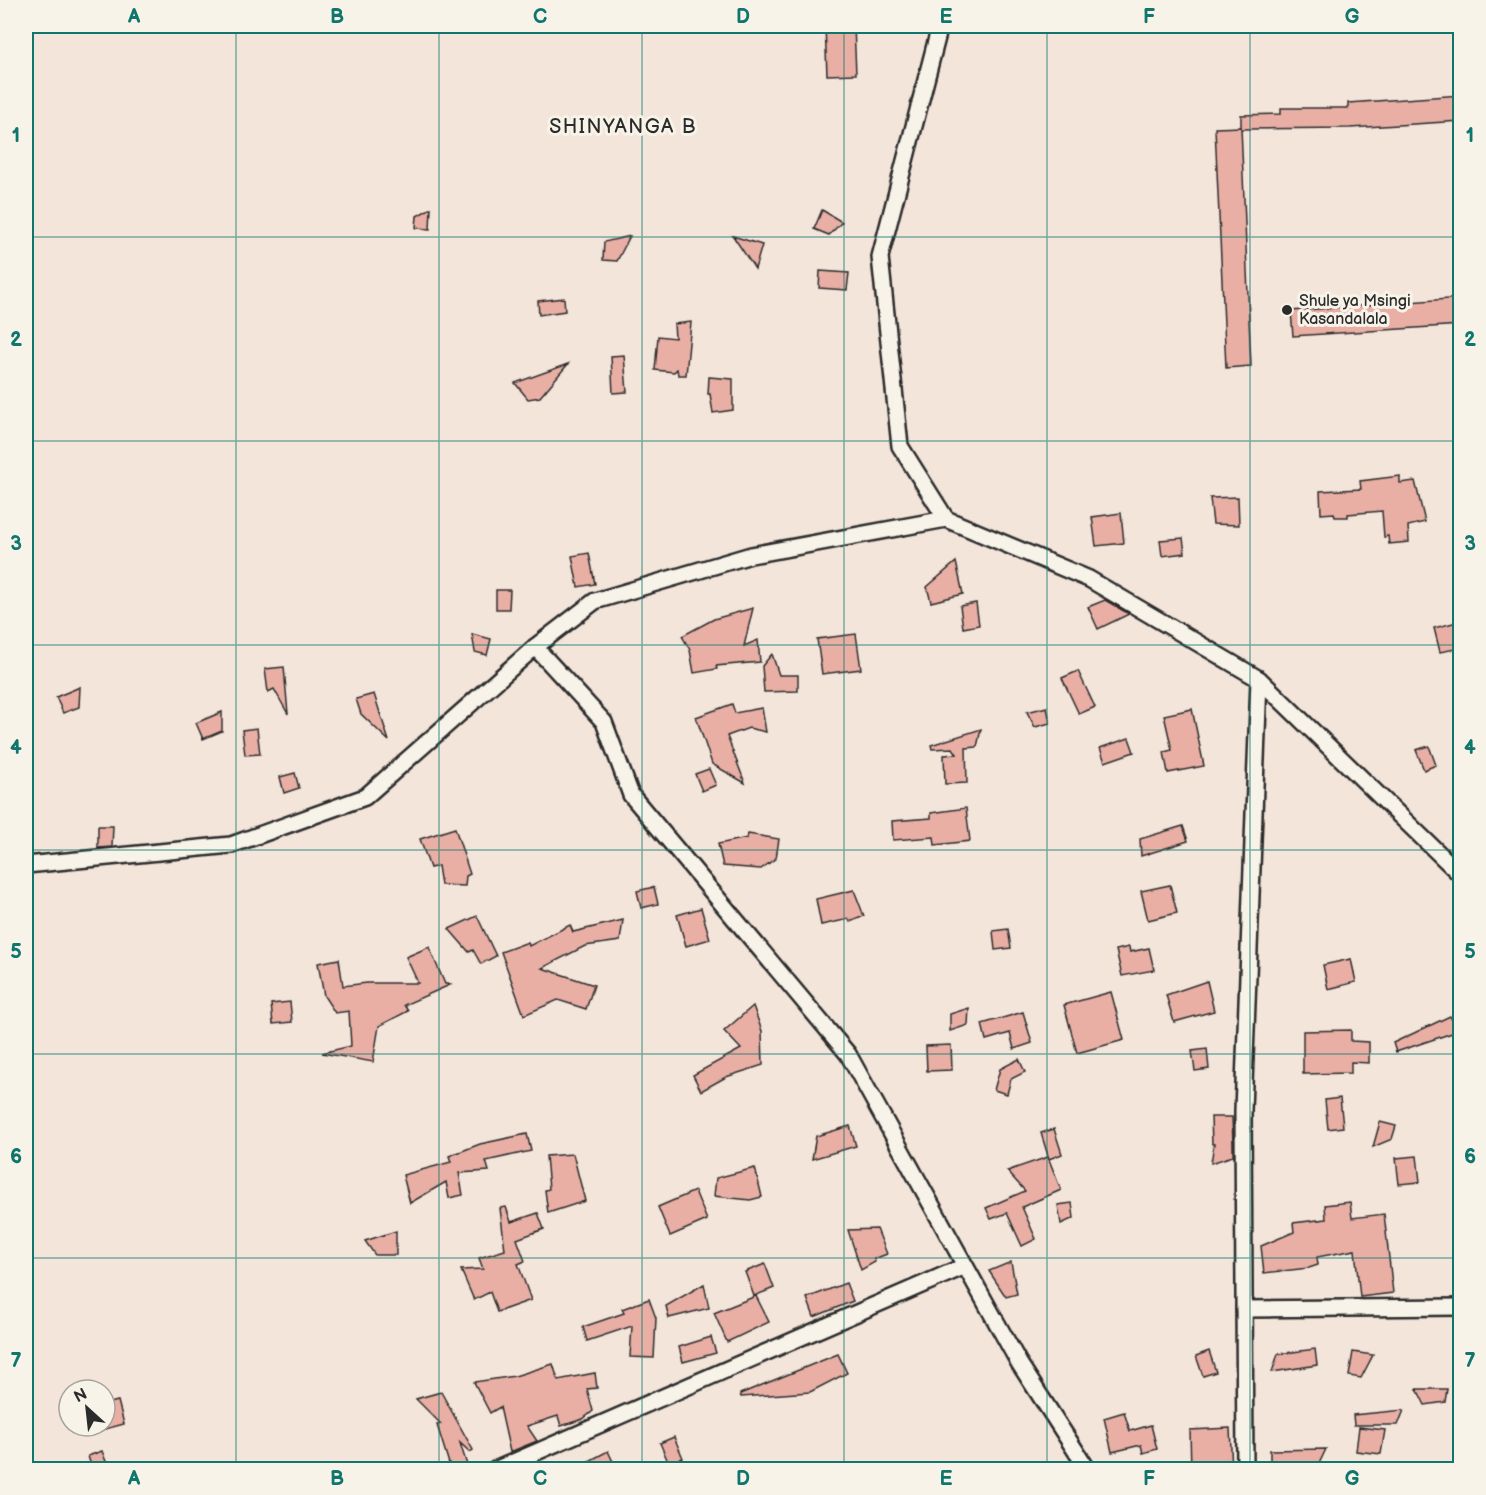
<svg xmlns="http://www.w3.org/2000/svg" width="1486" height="1495" viewBox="0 0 1486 1495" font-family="'Balsamiq Sans',sans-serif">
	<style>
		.building { fill: #e9afa5; stroke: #2b2b2b; stroke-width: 1.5 }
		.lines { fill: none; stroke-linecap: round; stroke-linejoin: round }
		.minor-casing { stroke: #2b2b2b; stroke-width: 20 }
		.minor { stroke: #f7f3e8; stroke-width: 15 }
		.grid { fill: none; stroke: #0f766e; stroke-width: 1.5; stroke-opacity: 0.55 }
		.poi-dot { fill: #2b2b2b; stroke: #f7f3e8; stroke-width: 2 }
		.labels { text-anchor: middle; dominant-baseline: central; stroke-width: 6; stroke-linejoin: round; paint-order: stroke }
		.poi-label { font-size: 16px; fill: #2b2b2b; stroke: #f7f3e8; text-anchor: start }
		.quarter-label { font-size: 20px; letter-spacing: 1.5px; fill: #2b2b2b; stroke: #f7f3e8 }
		.neatline { fill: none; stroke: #0f766e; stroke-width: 2 }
		.grid-label { font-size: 20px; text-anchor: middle; font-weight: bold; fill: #0f766e }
	</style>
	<rect width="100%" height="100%" fill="#f4e5db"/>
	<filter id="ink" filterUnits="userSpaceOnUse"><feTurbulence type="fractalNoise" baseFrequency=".0167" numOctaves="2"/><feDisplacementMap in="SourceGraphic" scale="12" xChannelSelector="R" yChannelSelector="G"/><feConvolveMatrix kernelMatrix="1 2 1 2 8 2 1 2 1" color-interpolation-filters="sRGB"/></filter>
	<g filter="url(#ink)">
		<g class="building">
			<path d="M 825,26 L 854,26 L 856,74 L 827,75 Z"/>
			<path d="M 1461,95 L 1461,121 L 1350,128 L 1241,129 L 1241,115 L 1281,114 L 1281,108 L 1348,108 L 1348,103 Z"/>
			<path d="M 1241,127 L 1251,366 L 1226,368 L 1215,128 Z"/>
			<path d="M 431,208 L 430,229 L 416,228 L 417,216 Z"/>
			<path d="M 822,210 L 842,222 L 829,235 L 814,229 Z"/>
			<path d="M 630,236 L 617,261 L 603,260 L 604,242 Z"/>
			<path d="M 733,236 L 762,245 L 755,269 Z"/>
			<path d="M 820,271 L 849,273 L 847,290 L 819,288 Z"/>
			<path d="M 564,298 L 565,311 L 539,315 L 538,301 Z"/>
			<path d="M 1461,298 L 1461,325 L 1293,336 L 1291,311 Z"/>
			<path d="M 691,322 L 686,375 L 678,375 L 677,369 L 674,372 L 655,370 L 658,336 L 675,338 L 674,324 Z"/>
			<path d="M 624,355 L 627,392 L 613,393 L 611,356 Z"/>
			<path d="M 568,364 L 540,397 L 528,399 L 515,383 Z"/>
			<path d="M 709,377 L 733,379 L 733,410 L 713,413 L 710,394 L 708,394 Z"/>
			<path d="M 1400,476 L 1400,483 L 1415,481 L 1425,522 L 1408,526 L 1409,542 L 1389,544 L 1388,536 L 1384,537 L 1382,511 L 1348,514 L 1348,517 L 1335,517 L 1334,513 L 1321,514 L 1320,491 L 1361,489 L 1360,481 Z"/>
			<path d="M 1238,497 L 1239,525 L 1213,524 L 1210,498 Z"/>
			<path d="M 1121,513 L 1124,543 L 1096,546 L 1092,517 Z"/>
			<path d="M 1183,538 L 1185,553 L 1162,556 L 1160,540 Z"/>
			<path d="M 589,553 L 595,584 L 578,587 L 572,556 Z"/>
			<path d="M 956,562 L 963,594 L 931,602 L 927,587 Z"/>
			<path d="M 496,590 L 510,590 L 509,609 L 496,609 Z"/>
			<path d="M 1105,600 L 1129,614 L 1098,629 L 1088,607 Z"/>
			<path d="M 976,603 L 979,625 L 963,628 L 960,606 Z"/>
			<path d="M 753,608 L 744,646 L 758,640 L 760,662 L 716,666 L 717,669 L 694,673 L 690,650 L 682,636 L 714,619 Z"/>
			<path d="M 1461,621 L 1461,648 L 1440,652 L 1434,628 Z"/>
			<path d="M 472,634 L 491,639 L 487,655 L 475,652 Z"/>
			<path d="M 856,634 L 861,669 L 822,674 L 817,639 Z"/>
			<path d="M 772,654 L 779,675 L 798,675 L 798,691 L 764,692 L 762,666 Z"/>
			<path d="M 284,667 L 288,714 L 274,689 L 268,692 L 265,669 Z"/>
			<path d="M 1078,671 L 1095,707 L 1079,714 L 1062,678 Z"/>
			<path d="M 80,687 L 79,707 L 63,713 L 56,697 Z"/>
			<path d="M 374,694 L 389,741 L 361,714 L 356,699 Z"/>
			<path d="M 732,704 L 735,713 L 762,708 L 766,732 L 749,728 L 727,736 L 745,783 L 712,764 L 696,717 Z"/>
			<path d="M 1047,707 L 1050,723 L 1035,727 L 1027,712 Z"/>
			<path d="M 1192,709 L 1204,766 L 1168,773 L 1164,752 L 1172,750 L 1164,715 Z"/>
			<path d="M 222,712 L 222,731 L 203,739 L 196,723 Z"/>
			<path d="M 257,728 L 260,754 L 245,755 L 242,730 Z"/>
			<path d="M 981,729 L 977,747 L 966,748 L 967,783 L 945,784 L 944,755 L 957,754 L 953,748 L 932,749 L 931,745 Z"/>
			<path d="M 1129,738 L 1134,752 L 1105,762 L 1100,748 Z"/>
			<path d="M 1429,746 L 1436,765 L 1424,770 L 1416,750 Z"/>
			<path d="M 709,769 L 716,785 L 702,791 L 695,774 Z"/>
			<path d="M 295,773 L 299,788 L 284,793 L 280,777 Z"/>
			<path d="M 966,808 L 970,841 L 935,845 L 934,837 L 893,840 L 892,821 L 931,818 L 931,813 Z"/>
			<path d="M 98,826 L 113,826 L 112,847 L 98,848 Z"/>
			<path d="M 1183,826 L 1188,841 L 1141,856 L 1140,839 Z"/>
			<path d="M 455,828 L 470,874 L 466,876 L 465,886 L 441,885 L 438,866 L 430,868 L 420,839 Z"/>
			<path d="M 748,834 L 779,839 L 776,858 L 761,869 L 723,866 L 718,844 L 747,838 Z"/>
			<path d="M 1170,885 L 1177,913 L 1148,920 L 1141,891 Z"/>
			<path d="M 654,887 L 658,904 L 641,908 L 637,891 Z"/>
			<path d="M 854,890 L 864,916 L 850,922 L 849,919 L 821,925 L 816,899 Z"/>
			<path d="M 701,908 L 710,939 L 686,946 L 677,915 Z"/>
			<path d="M 477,916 L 496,956 L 481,964 L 473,950 L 469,952 L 449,929 Z"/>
			<path d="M 623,920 L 620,941 L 585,946 L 542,968 L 594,985 L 586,1009 L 558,1000 L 524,1015 L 501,952 L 528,942 L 529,946 L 570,925 L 573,932 Z"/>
			<path d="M 1008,929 L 1011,948 L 995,950 L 993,931 Z"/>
			<path d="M 429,947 L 445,984 L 452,984 L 404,1005 L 408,1011 L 379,1026 L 373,1062 L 322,1053 L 351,1046 L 349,1011 L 335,1013 L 324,996 L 318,963 L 339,959 L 343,986 L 367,983 L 418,983 L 406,957 Z"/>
			<path d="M 1129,947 L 1130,952 L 1149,948 L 1154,970 L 1122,976 L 1116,950 Z"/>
			<path d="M 1351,959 L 1356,982 L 1328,989 L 1323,965 Z"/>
			<path d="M 1207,981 L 1214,1011 L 1174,1022 L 1166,995 Z"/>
			<path d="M 1111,992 L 1124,1040 L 1077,1053 L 1064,1005 Z"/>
			<path d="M 290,1002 L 292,1022 L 273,1024 L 271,1004 Z"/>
			<path d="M 753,1006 L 762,1031 L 763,1065 L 726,1077 L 701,1091 L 693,1075 L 741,1049 L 724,1031 Z"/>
			<path d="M 969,1008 L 968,1025 L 950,1031 L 950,1014 Z"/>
			<path d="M 1023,1012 L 1032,1043 L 1014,1049 L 1010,1033 L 986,1040 L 982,1024 Z"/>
			<path d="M 1450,1016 L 1458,1031 L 1396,1052 L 1393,1043 Z"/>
			<path d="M 1351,1030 L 1351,1041 L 1369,1042 L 1369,1063 L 1351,1062 L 1351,1073 L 1303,1074 L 1303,1031 Z"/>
			<path d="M 951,1045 L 952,1070 L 927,1071 L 926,1046 Z"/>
			<path d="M 1207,1049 L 1209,1069 L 1195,1071 L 1192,1051 Z"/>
			<path d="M 1019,1059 L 1025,1072 L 1011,1079 L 1007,1094 L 994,1090 L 1000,1069 Z"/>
			<path d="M 1340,1098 L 1343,1127 L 1328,1129 L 1325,1100 Z"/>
			<path d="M 1211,1117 L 1232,1117 L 1233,1144 L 1233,1156 L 1211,1163 L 1214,1144 L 1212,1144 Z"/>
			<path d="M 1380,1122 L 1396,1126 L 1392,1139 L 1373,1147 Z"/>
			<path d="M 850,1126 L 856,1146 L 812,1159 L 816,1136 Z"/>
			<path d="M 1054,1129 L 1062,1154 L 1049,1159 L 1041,1133 Z"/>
			<path d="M 527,1134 L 531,1151 L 486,1161 L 489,1171 L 459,1173 L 463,1195 L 449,1198 L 446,1182 L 410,1203 L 403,1175 L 451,1162 L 449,1156 L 480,1144 Z"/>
			<path d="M 573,1154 L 585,1201 L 548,1213 L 545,1190 L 549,1189 L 546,1156 Z"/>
			<path d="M 1417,1156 L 1420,1182 L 1399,1184 L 1396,1158 Z"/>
			<path d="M 1048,1157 L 1061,1190 L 1022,1207 L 1036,1239 L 1022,1246 L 1007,1213 L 991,1219 L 986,1208 L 1025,1191 L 1007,1171 Z"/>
			<path d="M 755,1168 L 762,1197 L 750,1200 L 714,1196 L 716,1178 Z"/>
			<path d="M 695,1191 L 707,1220 L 670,1236 L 658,1207 Z"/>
			<path d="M 1350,1202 L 1352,1218 L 1384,1214 L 1393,1293 L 1360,1297 L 1355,1250 L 1317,1257 L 1318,1265 L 1309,1268 L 1264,1273 L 1261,1246 L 1294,1232 L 1293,1223 L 1326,1219 L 1325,1205 Z"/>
			<path d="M 1072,1203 L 1074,1218 L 1061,1224 L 1058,1205 Z"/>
			<path d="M 506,1207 L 511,1222 L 538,1213 L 544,1229 L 517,1239 L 525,1261 L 518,1264 L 531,1300 L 497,1312 L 490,1292 L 474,1300 L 461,1270 L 483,1269 L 479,1258 L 505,1250 L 500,1208 Z"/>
			<path d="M 877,1229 L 887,1254 L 874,1259 L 875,1262 L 861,1270 L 848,1230 Z"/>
			<path d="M 396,1231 L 396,1255 L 375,1255 L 365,1241 Z"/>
			<path d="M 1011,1262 L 1017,1294 L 1006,1297 L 989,1271 Z"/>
			<path d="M 765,1264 L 774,1288 L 754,1296 L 745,1272 Z"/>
			<path d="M 846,1283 L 853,1301 L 814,1317 L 807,1298 Z"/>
			<path d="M 704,1284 L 709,1308 L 669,1318 L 666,1306 Z"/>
			<path d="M 756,1296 L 769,1322 L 727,1342 L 714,1313 Z"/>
			<path d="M 649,1299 L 656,1318 L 654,1358 L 630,1357 L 632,1326 L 587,1341 L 583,1327 L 624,1313 L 622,1309 Z"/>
			<path d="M 711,1337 L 716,1353 L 683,1362 L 679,1347 Z"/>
			<path d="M 1315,1349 L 1317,1365 L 1272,1372 L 1278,1354 Z"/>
			<path d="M 1209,1351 L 1216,1372 L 1203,1376 L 1196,1356 Z"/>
			<path d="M 1353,1352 L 1373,1355 L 1361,1378 L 1349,1376 Z"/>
			<path d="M 838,1354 L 847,1373 L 810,1392 L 741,1397 L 740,1394 Z"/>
			<path d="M 553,1364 L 558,1380 L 595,1373 L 597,1388 L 587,1389 L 593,1411 L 583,1419 L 561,1426 L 558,1416 L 527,1426 L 537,1441 L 510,1452 L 500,1407 L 490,1413 L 474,1382 L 515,1376 Z"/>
			<path d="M 1417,1389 L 1447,1389 L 1445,1402 L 1425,1405 Z"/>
			<path d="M 441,1392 L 473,1450 L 470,1452 L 460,1443 L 467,1465 L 455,1470 L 451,1470 L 437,1425 L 441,1424 L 416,1399 Z"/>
			<path d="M 118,1401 L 124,1424 L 105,1429 L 105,1404 Z"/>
			<path d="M 1404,1410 L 1398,1425 L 1354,1425 L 1353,1415 Z"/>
			<path d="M 1124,1412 L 1130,1431 L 1151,1425 L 1157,1449 L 1143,1453 L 1141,1445 L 1112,1452 L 1104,1418 Z"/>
			<path d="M 1359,1427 L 1385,1430 L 1381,1454 L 1356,1451 Z"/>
			<path d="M 1230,1428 L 1232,1470 L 1191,1470 L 1190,1430 Z"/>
			<path d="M 674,1437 L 683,1458 L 669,1464 L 660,1443 Z"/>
			<path d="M 1326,1449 L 1316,1470 L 1270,1470 L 1270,1450 Z"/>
			<path d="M 102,1451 L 107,1464 L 92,1469 L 88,1456 Z"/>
			<path d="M 608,1451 L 617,1470 L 572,1470 Z"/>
		</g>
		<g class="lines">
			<defs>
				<g id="minor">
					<path d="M 940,26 L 880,257 L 900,446 L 946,519"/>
					<path d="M 535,647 L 604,722 L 631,795 L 848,1054 L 1019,1363 L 1088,1470"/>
					<path d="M 26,865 L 231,845 L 365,797 L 535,647 L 595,601 L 751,555 L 946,519 L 1089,579 L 1259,679 L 1460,874"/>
					<path d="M 1244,1309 L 1460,1307"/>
					<path d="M 495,1470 L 965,1266"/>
					<path d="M 1245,1470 L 1243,1111 L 1259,679"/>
				</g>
			</defs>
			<use href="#minor" class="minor-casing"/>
			<use href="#minor" class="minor"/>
		</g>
	</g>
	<path class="grid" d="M 236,26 L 236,1470M 439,26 L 439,1470M 642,26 L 642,1470M 844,26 L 844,1470M 1047,26 L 1047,1470M 1250,26 L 1250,1470M 26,237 L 1460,237M 26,441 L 1460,441M 26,645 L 1460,645M 26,850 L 1460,850M 26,1054 L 1460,1054M 26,1258 L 1460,1258"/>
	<circle class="poi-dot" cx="1287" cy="310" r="6"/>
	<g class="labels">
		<g class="poi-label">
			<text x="1299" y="301">Shule ya Msingi<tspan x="1299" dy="18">Kasandalala</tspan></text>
		</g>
		<g class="quarter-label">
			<text x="623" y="127">SHINYANGA B</text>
		</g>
	</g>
	<rect width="1486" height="1495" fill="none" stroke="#f7f3e8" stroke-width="66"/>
	<g transform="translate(87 1408) rotate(333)"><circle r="28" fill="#f7f3e8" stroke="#a5a39c" stroke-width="1.5"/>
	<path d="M0-4.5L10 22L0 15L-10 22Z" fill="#2b2b2b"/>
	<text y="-9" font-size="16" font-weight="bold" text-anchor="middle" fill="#2b2b2b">N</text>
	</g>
	<rect x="33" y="33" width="1420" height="1429" class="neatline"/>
	<g class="grid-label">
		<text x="134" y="23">A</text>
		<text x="337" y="23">B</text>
		<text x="540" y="23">C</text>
		<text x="743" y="23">D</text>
		<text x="946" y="23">E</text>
		<text x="1149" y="23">F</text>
		<text x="1352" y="23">G</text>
		<text x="16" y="142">1</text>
		<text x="1470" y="142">1</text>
		<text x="16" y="346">2</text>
		<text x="1470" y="346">2</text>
		<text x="16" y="550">3</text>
		<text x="1470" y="550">3</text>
		<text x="16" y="754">4</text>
		<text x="1470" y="754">4</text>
		<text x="16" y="958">5</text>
		<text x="1470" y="958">5</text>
		<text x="16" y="1163">6</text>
		<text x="1470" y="1163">6</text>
		<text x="16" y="1367">7</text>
		<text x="1470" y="1367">7</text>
		<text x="134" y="1485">A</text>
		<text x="337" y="1485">B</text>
		<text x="540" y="1485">C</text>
		<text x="743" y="1485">D</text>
		<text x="946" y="1485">E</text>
		<text x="1149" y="1485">F</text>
		<text x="1352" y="1485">G</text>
	</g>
</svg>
